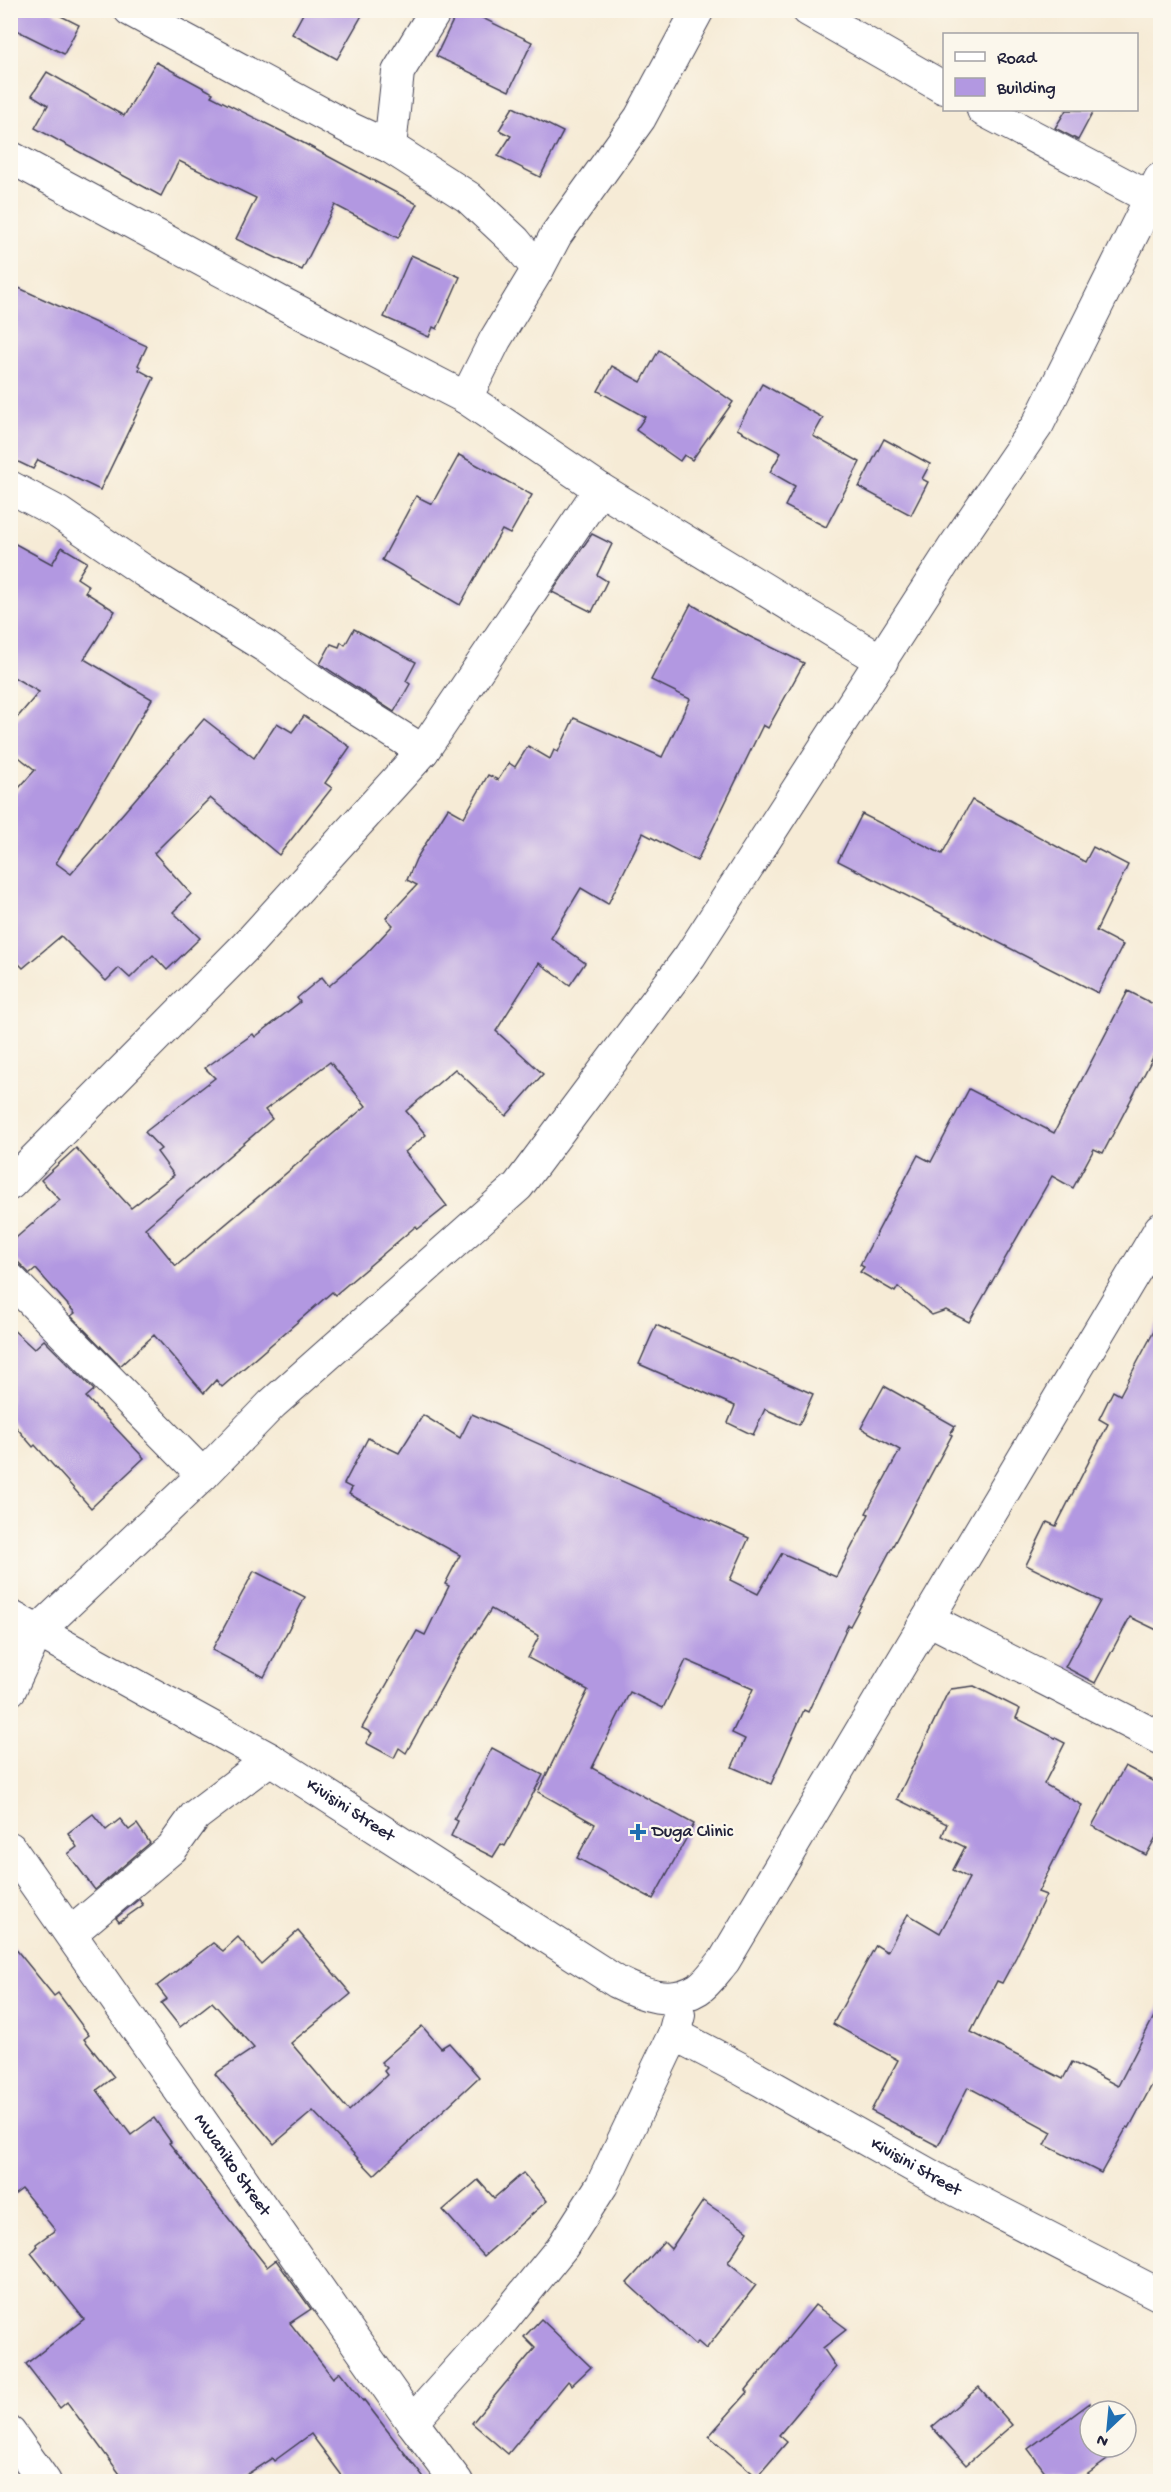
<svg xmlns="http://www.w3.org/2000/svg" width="1171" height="2492" viewBox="0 0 1171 2492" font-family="'Gochi Hand',sans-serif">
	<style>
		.building { fill: #b298e1; fill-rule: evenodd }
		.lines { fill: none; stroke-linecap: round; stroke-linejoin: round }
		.street-casing { stroke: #424052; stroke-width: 34 }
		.street { stroke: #fff; stroke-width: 32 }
		.poi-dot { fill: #1f6fb2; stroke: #fbf7ec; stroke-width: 2 }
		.labels { text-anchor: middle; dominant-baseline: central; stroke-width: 4.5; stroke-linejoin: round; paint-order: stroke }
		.street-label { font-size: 18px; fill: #22223b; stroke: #fbf7ec }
		.poi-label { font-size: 18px; fill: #22223b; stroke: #fbf7ec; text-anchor: start }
	</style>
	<rect width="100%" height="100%" fill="#fbf7ec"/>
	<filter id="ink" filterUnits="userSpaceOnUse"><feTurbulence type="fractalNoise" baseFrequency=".0167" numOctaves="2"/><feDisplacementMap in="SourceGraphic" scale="12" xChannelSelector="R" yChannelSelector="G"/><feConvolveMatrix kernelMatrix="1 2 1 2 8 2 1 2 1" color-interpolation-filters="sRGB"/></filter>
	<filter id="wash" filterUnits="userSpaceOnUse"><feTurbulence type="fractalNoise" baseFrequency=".008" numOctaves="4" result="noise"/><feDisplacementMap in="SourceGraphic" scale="24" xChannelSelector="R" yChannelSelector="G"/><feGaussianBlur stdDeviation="1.35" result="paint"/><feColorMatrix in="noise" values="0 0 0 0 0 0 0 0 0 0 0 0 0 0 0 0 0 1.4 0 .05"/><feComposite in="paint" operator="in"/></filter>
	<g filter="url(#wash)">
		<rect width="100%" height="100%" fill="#f6ebd6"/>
		<g id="blocks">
			<g class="building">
				<path d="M 10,10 L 49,10 L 79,25 L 64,54 L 10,27 Z"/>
				<path d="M 305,10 L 365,10 L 337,59 L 292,34 Z"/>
				<path d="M 458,10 L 466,10 L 532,42 L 509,91 L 436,56 Z"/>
				<path d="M 156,62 L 213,93 L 211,96 L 281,131 L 417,204 L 398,238 L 335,205 L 302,270 L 236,239 L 256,198 L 179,161 L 161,196 L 35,128 L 48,105 L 32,95 L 47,72 L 124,116 Z"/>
				<path d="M 513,107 L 563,132 L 540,177 L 498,156 L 511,136 L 499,130 Z"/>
				<path d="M 1066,110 L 1094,110 L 1078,140 L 1055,128 Z"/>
				<path d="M 411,255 L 460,277 L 437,329 L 433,327 L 429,337 L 384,317 Z"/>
				<path d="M 10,284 L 147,346 L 138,365 L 140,367 L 139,370 L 154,378 L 100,490 L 38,460 L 33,469 L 10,458 Z"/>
				<path d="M 659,350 L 733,402 L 692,460 L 684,455 L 680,461 L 636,430 L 645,417 L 598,391 L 612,366 L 641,382 Z"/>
				<path d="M 762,384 L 823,418 L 813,436 L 860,462 L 826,527 L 785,506 L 795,486 L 770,472 L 781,453 L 737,429 Z"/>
				<path d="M 884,439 L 930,464 L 922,479 L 928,482 L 911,515 L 859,487 Z"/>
				<path d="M 459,455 L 532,495 L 510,534 L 502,530 L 460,605 L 382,560 L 416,496 L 432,504 Z"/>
				<path d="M 592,534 L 612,544 L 597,575 L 607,581 L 592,612 L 552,592 Z"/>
				<path d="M 10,541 L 52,564 L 62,547 L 87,562 L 77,578 L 89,586 L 85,592 L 115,611 L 84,659 L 152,699 L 56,863 L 71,874 L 204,719 L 254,758 L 277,723 L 292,732 L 304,716 L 350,747 L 325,783 L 332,788 L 279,855 L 210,798 L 154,853 L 191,894 L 173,912 L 200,938 L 167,970 L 153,955 L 130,978 L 119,968 L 106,981 L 61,936 L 23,968 L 10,955 L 10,798 L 35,770 L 10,750 L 10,726 L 39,692 L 10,675 Z"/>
				<path d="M 691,604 L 732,628 L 804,663 L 768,728 L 763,725 L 697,861 L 643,833 L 608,904 L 581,888 L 551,938 L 585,963 L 570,985 L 539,963 L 496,1031 L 543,1074 L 506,1116 L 455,1069 L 406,1111 L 426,1135 L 405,1152 L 447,1206 L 418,1229 L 416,1226 L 335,1295 L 332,1292 L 222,1387 L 216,1380 L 204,1393 L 154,1335 L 120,1366 L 71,1316 L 75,1313 L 36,1269 L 30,1274 L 10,1254 L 10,1243 L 60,1200 L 41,1180 L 76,1148 L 131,1208 L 174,1175 L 157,1152 L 161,1149 L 145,1132 L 215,1078 L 205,1068 L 253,1034 L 255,1037 L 300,1002 L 297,998 L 322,977 L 329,986 L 365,955 L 393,925 L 386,918 L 417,885 L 407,880 L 416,859 L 448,808 L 464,817 L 488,775 L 498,780 L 509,763 L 515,767 L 528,746 L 550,759 L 554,750 L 558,752 L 574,718 L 662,757 L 690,699 L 651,680 ZM 330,1062 L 366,1106 L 176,1266 L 145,1228 L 272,1119 L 265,1110 Z"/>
				<path d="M 354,629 L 416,662 L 406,681 L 410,684 L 394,712 L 320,664 L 331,644 L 339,647 L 341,642 L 345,645 Z"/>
				<path d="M 972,800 L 1085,862 L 1093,847 L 1128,865 L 1096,931 L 1123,945 L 1098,993 L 838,861 L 862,814 L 942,854 Z"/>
				<path d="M 1128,991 L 1161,1008 L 1161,1042 L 1103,1153 L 1094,1149 L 1073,1188 L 1052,1176 L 969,1322 L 946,1310 L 932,1315 L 898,1287 L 895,1292 L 860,1272 L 864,1267 L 860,1265 L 918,1155 L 931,1162 L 969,1089 L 1054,1133 Z"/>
				<path d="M 1161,1318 L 1161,1632 L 1130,1617 L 1095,1683 L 1065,1667 L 1100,1601 L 1026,1565 L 1047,1522 L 1056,1526 L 1108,1424 L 1099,1419 L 1113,1391 L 1120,1395 Z"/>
				<path d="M 656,1325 L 813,1394 L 799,1425 L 765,1409 L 753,1435 L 728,1423 L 735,1406 L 639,1364 Z"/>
				<path d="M 10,1327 L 34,1349 L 44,1340 L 94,1390 L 86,1397 L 144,1458 L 91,1508 L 35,1445 L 33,1447 L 10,1420 Z"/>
				<path d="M 884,1386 L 955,1426 L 950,1434 L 952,1435 L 850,1626 L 848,1625 L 808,1712 L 804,1710 L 771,1784 L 732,1767 L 745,1739 L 732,1733 L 753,1689 L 686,1660 L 663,1708 L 630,1692 L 592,1768 L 694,1824 L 653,1899 L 577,1858 L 595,1824 L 538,1792 L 588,1690 L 528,1658 L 539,1636 L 491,1609 L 455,1664 L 406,1753 L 399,1748 L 394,1758 L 366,1743 L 372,1733 L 362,1728 L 417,1631 L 425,1635 L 449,1586 L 445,1584 L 460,1555 L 349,1494 L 352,1488 L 344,1484 L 368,1438 L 399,1453 L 423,1415 L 460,1438 L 472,1414 L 749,1538 L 730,1580 L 758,1594 L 782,1553 L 836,1577 L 869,1514 L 866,1513 L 900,1450 L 861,1428 Z"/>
				<path d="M 254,1571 L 305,1597 L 264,1677 L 212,1650 Z"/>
				<path d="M 974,1686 L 1020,1709 L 1016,1718 L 1065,1743 L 1044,1784 L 1082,1805 L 1038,1892 L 1046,1895 L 1016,1957 L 1002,1983 L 997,1981 L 971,2032 L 1063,2079 L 1072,2062 L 1118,2086 L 1161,2003 L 1161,2068 L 1129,2128 L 1127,2127 L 1101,2173 L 1045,2145 L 1052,2132 L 968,2087 L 938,2146 L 871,2111 L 898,2060 L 833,2024 L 876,1945 L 887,1952 L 908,1914 L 940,1933 L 969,1878 L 953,1870 L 965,1847 L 942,1836 L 947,1824 L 897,1799 L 947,1694 L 951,1689 Z"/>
				<path d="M 492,1748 L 543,1775 L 505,1846 L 501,1844 L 493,1857 L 451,1836 L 458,1821 L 454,1819 Z"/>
				<path d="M 1125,1766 L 1161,1785 L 1161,1828 L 1146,1855 L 1092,1826 Z"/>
				<path d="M 93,1814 L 106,1830 L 120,1819 L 129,1830 L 137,1824 L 150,1843 L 95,1890 L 68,1854 L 77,1847 L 68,1833 Z"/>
				<path d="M 139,1899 L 143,1905 L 119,1922 L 116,1918 Z"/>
				<path d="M 298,1931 L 351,1994 L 291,2043 L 349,2111 L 387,2075 L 384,2071 L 387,2068 L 381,2062 L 422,2026 L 441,2048 L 449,2043 L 479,2077 L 374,2175 L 313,2111 L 274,2144 L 215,2074 L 254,2048 L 212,2002 L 180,2027 L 161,2003 L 167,1999 L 157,1986 L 213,1943 L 223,1951 L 238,1937 L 261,1964 Z"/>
				<path d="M 10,1942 L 54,1996 L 58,1993 L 89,2035 L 84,2039 L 114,2077 L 97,2090 L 131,2135 L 154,2118 L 171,2142 L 169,2143 L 267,2267 L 276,2260 L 311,2309 L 290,2323 L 333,2378 L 340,2372 L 363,2401 L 364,2400 L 426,2481 L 346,2481 L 311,2434 L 274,2461 L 272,2458 L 237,2481 L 125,2481 L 67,2402 L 60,2408 L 26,2364 L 84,2319 L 31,2253 L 37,2247 L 36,2244 L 55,2230 L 22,2189 L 10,2198 Z"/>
				<path d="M 523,2173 L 547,2201 L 484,2256 L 443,2210 L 478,2180 L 494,2198 Z"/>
				<path d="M 703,2201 L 748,2231 L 728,2262 L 756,2285 L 706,2349 L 698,2342 L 695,2345 L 627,2283 L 664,2242 L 671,2249 Z"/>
				<path d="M 815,2305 L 847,2329 L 823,2348 L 836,2367 L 779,2435 L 787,2442 L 757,2477 L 709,2436 L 748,2392 L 746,2390 Z"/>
				<path d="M 541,2319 L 591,2367 L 572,2385 L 568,2381 L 508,2454 L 472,2423 L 535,2348 L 524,2337 Z"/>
				<path d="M 979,2387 L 1012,2425 L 966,2465 L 932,2427 Z"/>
				<path d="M 1090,2403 L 1090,2447 L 1125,2447 L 1078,2481 L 1052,2481 L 1028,2449 Z"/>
			</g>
		</g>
	</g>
	<g filter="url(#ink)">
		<use href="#blocks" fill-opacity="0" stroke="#424052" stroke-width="1.5"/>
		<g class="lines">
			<defs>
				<g id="street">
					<path d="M 130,10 L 351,129 L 390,147 L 468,197 L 515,241 L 538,269"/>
					<path d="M 808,10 L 944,88"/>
					<path d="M 983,110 L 1152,199"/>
					<path d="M 390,147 L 398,72 L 436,10"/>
					<path d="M 10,157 L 284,304 L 466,398 L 600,489 L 882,661"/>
					<path d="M 466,398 L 495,340 L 538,269 L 556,235 L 640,118 L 698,10"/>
					<path d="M 10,487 L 59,513 L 144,571 L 266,647 L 320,686 L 423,751"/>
					<path d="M 10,1184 L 246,946 L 423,751 L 600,489"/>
					<path d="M 10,1279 L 203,1475"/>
					<path id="s1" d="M 10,1616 L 270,1759 L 617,1982 C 643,1995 671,2006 698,1989 C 708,1983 716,1970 724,1961 L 1160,1229"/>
					<path d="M 928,1619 L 1160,1738"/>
					<path d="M 10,1690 L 37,1632 L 203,1475 L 272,1404 L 518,1186 L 690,956 L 954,547 L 1038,424 L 1160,179"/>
					<path id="s2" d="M 10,1848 L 412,2422 L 457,2482"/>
					<path d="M 71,1933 L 172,1848 L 195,1816 L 270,1759"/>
					<path id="s3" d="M 674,2034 L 741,2069 L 956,2190 L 1160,2295"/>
					<path d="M 412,2422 L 502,2321 L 563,2246 L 602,2185 L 674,2034 L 679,2015"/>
					<path d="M 10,2433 L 45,2482"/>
				</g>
			</defs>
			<use href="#street" class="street-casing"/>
			<use href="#street" class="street"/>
		</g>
	</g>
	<path class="poi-dot" d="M635 1823h6v6h6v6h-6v6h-6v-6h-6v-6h6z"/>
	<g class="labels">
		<g class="street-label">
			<text stroke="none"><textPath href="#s1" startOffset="392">Kivisini Street</textPath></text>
			<text stroke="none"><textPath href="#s2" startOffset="387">MWaniko Street</textPath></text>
			<text stroke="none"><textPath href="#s3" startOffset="276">Kivisini Street</textPath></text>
		</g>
		<g class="poi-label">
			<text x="652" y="1832">Duga Clinic</text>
		</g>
	</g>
	<rect width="1171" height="2492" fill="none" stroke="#fbf7ec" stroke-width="36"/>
	<rect x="943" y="33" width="195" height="78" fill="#fbf7ec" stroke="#a4a2a5" stroke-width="1.5"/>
	<rect x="955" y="52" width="30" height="9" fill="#ffffff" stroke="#a4a2a5" stroke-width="1.5"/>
	<text x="997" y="63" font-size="18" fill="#22223b">Road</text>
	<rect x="955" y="78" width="30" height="18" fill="#b298e1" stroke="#a4a2a5" stroke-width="1.5"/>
	<text x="997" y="93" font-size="18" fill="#22223b">Building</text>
	<g transform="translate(1108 2429) rotate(206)"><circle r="28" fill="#fbf7ec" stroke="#a4a2a5" stroke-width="1.5"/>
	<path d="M0-4.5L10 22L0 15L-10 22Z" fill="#1f6fb2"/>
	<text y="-9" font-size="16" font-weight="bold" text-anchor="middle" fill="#22223b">N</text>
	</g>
</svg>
